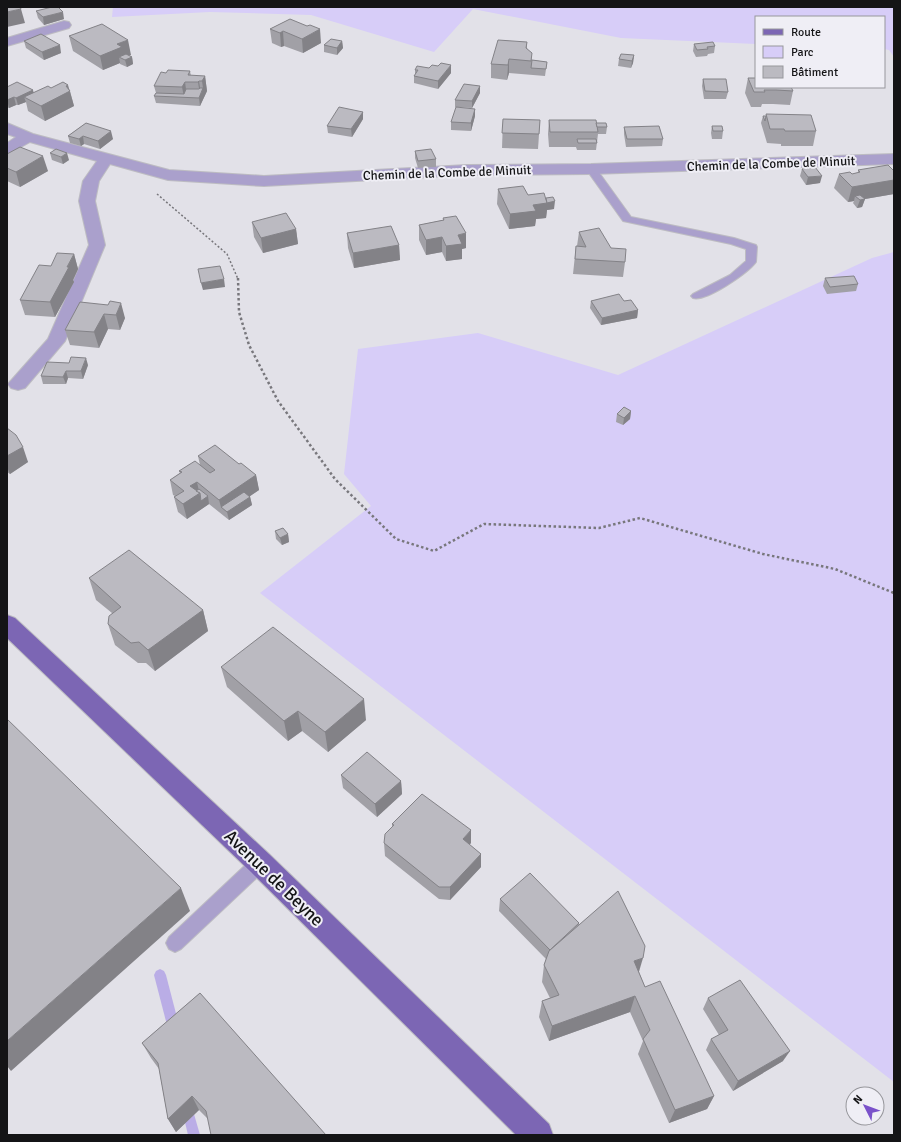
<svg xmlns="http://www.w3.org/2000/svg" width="901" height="1142" viewBox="0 0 901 1142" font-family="Signika,sans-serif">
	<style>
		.green { fill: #d7cdf8 }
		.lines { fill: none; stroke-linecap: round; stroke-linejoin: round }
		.stream { fill: #baade6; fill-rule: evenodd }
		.service-casing { stroke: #bdbcc2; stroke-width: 2 }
		.minor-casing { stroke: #bdbcc2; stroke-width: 2 }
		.primary-casing { stroke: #bdbcc2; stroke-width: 2 }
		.path-far1 { stroke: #78777c; stroke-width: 1.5; stroke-dasharray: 2 2; stroke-linecap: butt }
		.path { stroke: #78777c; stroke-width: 2.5; stroke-dasharray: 2.5 2.5; stroke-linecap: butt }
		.service { fill: #aaa0cc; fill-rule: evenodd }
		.minor { fill: #aaa0cc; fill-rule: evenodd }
		.primary { fill: #7c66b4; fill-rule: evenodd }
		.wall { fill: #a1a0a6 }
		.shaded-wall { fill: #838287 }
		.building { fill: #bbbac1; stroke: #838287 }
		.labels { text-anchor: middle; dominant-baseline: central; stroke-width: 4; stroke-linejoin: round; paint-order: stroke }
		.far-street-label { font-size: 13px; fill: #141416; stroke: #efeef5 }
		.near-street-label { font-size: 18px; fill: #141416; stroke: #efeef5 }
	</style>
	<rect width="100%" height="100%" fill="#e2e1e8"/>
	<g class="green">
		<path d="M 113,7 L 894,7 L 894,57 L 889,50 L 884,49 L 884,17 L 756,17 L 756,44 L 621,38 L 473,9 L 434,52 L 311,15 L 210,12 L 112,17 Z"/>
		<path d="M 894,252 L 894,1082 L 260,593 L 371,506 L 344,474 L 358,349 L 478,333 L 618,375 L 872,258 Z"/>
	</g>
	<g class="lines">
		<g class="stream">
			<path d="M 160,969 L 164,971 L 166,975 L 180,1029 L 178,1033 L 174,1035 L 170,1033 L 168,1029 L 154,975 L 156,971 Z"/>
			<path d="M 190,1112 L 194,1114 L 200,1135 L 188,1135 L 184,1118 L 186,1114 Z"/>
		</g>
		<defs>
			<g id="service">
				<path d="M 591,166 L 595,167 L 631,217 L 734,238 L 756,245 L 757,247 L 756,262 C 748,273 706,302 693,298 L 691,296 L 693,294 L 730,275 L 746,261 L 746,249 L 731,244 L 623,221 L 586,169 Z"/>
				<path d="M 260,855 L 266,857 L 268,863 L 266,869 L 181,949 L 175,952 L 169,949 L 166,943 L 169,937 L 254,857 Z"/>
			</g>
			<g id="minor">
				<path d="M 64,21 L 69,22 L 71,25 L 69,28 L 7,46 L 7,38 Z"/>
				<path d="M 7,123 L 33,134 L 169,170 L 264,176 L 467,165 L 591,164 L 894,154 L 894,164 L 591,174 L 467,175 L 264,186 L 168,180 L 110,164 L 99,181 L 95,201 L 105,245 L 65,341 L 25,388 L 18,390 L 11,388 L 8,384 L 48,339 L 89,245 L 79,201 L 83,181 L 97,161 L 30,142 L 12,152 L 7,154 L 7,143 L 16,137 L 7,134 Z"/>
			</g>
			<path id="primary" d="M 7,615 L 15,618 L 269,854 L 549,1124 L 553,1135 L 516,1135 L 251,872 L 7,638 Z"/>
		</defs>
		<use href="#service" class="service-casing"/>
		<use href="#minor" class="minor-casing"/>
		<use href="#primary" class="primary-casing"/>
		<path class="path-far1" d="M 157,194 L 227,254 L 238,279"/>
		<path class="path" d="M 238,278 L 239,312 L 249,345 L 278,401 L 335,479 L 396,539 L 434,551 L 484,524 L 599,528 L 640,518 L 763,554 L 835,569 L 894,593"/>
		<use href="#service" class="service"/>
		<use href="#minor" class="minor"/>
		<use href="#primary" class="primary"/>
	</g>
	<g class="wall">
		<path d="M 36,11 L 64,19 L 44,25 L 38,18 Z"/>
		<path d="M 290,19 L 321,43 L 303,53 L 284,46 L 281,47 L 272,43 L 270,29 Z"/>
		<path d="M 69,36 L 131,55 L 129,55 L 132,57 L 133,64 L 127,67 L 120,64 L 120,63 L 103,70 L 73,51 Z"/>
		<path d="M 24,41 L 61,53 L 44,60 L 26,48 Z"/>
		<path d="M 342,41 L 343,48 L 337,55 L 324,52 L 324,45 Z"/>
		<path d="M 527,42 L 527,48 L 532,60 L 547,62 L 545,76 L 509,73 L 507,80 L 491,78 L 491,64 Z"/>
		<path d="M 694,44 L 715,46 L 714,53 L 708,54 L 707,56 L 696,57 L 693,51 Z"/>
		<path d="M 634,55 L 633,63 L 631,68 L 618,66 L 619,59 Z"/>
		<path d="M 415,70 L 451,73 L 438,89 L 414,83 L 414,76 L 415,75 Z"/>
		<path d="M 190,71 L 191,76 L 205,76 L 207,91 L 200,106 L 156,103 L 154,96 L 156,93 L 154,86 L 166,73 Z"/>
		<path d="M 748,78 L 793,91 L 790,105 L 773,104 L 762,104 L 761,107 L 751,107 L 745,93 Z"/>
		<path d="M 703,79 L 728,92 L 726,99 L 704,99 L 702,86 Z"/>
		<path d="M 480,86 L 480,93 L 472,108 L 455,107 L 455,100 Z"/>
		<path d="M 7,87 L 33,90 L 33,93 L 51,88 L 69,91 L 70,91 L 74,106 L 45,121 L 28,111 L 26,102 L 18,105 L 16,105 L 9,108 L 7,107 Z"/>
		<path d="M 475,109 L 475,116 L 471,131 L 451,130 L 451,122 Z"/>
		<path d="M 363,112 L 363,119 L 352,137 L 328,133 L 327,126 Z"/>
		<path d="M 766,114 L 816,131 L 813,146 L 781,146 L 781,144 L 767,143 L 761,123 L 763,116 L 766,116 Z"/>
		<path d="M 503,119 L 540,120 L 538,149 L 502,148 Z"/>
		<path d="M 549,120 L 596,123 L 607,127 L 606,134 L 598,134 L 596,150 L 577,150 L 576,147 L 549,147 L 548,134 Z"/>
		<path d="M 86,123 L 113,139 L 100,149 L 84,144 L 81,146 L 70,143 L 68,136 Z"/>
		<path d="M 712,126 L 723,131 L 722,139 L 712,139 L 711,133 Z"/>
		<path d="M 624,127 L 663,139 L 662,146 L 626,147 L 624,134 Z"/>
		<path d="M 415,151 L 436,159 L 436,167 L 418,168 L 415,158 Z"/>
		<path d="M 50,153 L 69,160 L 63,164 L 52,160 Z"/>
		<path d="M 7,154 L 48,171 L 20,187 L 7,181 Z"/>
		<path d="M 802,169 L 820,183 L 806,185 L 800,176 Z"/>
		<path d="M 858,170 L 894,171 L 894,194 L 865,199 L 862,207 L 857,208 L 853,203 L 854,201 L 848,202 L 834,188 L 839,174 L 852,174 L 858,173 Z"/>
		<path d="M 498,189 L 528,195 L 546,198 L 554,209 L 547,210 L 546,218 L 536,219 L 535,226 L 509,229 L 497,204 Z"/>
		<path d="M 443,218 L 466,248 L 462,249 L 462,259 L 446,261 L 442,252 L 426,255 L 419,240 L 419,225 L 443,220 Z"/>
		<path d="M 252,222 L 296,229 L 298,244 L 263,253 L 254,237 Z"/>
		<path d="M 579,232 L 611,248 L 625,262 L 623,277 L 573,274 L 576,246 L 577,246 Z"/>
		<path d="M 347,233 L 399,245 L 400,260 L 354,268 L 348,248 Z"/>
		<path d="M 74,254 L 78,269 L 73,280 L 74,282 L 55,317 L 25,315 L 20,300 L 51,266 Z"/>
		<path d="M 825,278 L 858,284 L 856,291 L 827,294 L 823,286 Z"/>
		<path d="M 591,301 L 624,301 L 638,310 L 637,318 L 601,325 L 590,308 Z"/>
		<path d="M 108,305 L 125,318 L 120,330 L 108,329 L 99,348 L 70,345 L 65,330 Z"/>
		<path d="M 88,365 L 83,379 L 68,378 L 66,384 L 43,384 L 41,376 Z"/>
		<path d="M 631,411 L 630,419 L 623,425 L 616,422 L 617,414 Z"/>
		<path d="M 7,428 L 28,462 L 10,474 L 7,472 Z"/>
		<path d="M 198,456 L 239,464 L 256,475 L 259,490 L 250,496 L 252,505 L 229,520 L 209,504 L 187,519 L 178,512 L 174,497 L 175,496 L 173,495 L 170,480 L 180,473 L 179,471 L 200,465 Z"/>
		<path d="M 275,531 L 288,534 L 289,542 L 282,545 L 276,539 Z"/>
		<path d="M 89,578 L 203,610 L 208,631 L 155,671 L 146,663 L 138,663 L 115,645 L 108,624 L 112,613 L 96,600 Z"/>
		<path d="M 221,667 L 366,720 L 328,752 L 302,731 L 288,741 L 227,687 Z"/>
		<path d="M 341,775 L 401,781 L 402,794 L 377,817 L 343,788 Z"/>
		<path d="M 392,824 L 471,843 L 469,845 L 481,854 L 481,867 L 450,900 L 439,899 L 385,856 L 384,843 L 392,827 Z"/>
		<path d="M 500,899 L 579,923 L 579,925 L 639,972 L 645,987 L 714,1096 L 707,1109 L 669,1123 L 638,1054 L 643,1041 L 630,1012 L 549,1041 L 539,1017 L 542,1001 L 550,998 L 542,982 L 544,965 L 546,959 L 499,911 Z"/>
		<path d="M 200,993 L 208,1119 L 199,1110 L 176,1132 L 168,1119 L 159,1069 L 151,1058 L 142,1043 Z"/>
		<path d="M 708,998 L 783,1061 L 733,1091 L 706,1050 L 711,1039 L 719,1035 L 703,1009 Z"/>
	</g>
	<g class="shaded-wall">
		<path d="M 21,9 L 25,23 L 7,27 L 7,12 Z"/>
		<path d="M 63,12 L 64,19 L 44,25 L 43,17 Z"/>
		<path d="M 320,29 L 321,43 L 303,53 L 302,39 Z"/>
		<path d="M 283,31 L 284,46 L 281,47 L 280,33 Z"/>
		<path d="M 128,40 L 131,55 L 124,57 L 119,57 L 120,63 L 103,70 L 100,56 L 117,44 Z"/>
		<path d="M 342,41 L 343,48 L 337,55 L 337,48 Z"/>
		<path d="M 60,45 L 61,53 L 44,60 L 42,52 Z"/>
		<path d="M 634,55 L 633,63 L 631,68 L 632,61 Z"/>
		<path d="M 132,57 L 133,64 L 127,67 L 125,60 Z"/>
		<path d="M 509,59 L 509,73 L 507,80 L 508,65 Z"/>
		<path d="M 451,65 L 451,73 L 438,89 L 438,81 Z"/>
		<path d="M 205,76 L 207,91 L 200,106 L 199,98 L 200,95 L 198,82 L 199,81 L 201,94 L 203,88 L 202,81 Z"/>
		<path d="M 185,82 L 187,96 L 184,97 L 182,87 Z"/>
		<path d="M 68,85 L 74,106 L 45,121 L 41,106 L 66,86 Z"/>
		<path d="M 480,86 L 480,93 L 472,108 L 472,101 Z"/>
		<path d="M 33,90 L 35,98 L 24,97 L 26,102 L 18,105 L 16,98 Z"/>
		<path d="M 14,97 L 16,105 L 9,108 L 7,100 Z"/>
		<path d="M 475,109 L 475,116 L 471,131 L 471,123 Z"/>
		<path d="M 363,112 L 363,119 L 352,137 L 351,129 Z"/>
		<path d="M 111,131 L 113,139 L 100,149 L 98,141 Z"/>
		<path d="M 83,136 L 84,144 L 81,146 L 79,139 Z"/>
		<path d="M 67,153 L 69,160 L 63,164 L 61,157 Z"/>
		<path d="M 43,156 L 48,171 L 20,187 L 16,172 Z"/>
		<path d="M 822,176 L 820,183 L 806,185 L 808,177 Z"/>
		<path d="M 894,180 L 894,194 L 865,199 L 862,207 L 857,208 L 860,200 L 855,196 L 854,201 L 848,202 L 852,187 Z"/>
		<path d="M 555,201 L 554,209 L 547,210 L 546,218 L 536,219 L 535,226 L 509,229 L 510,214 L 533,205 Z"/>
		<path d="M 296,229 L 298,244 L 263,253 L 261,238 Z"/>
		<path d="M 466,233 L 466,248 L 462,249 L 462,259 L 446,261 L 446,246 L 458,235 Z"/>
		<path d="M 442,237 L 442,252 L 426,255 L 426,240 Z"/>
		<path d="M 399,245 L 400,260 L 354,268 L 353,253 Z"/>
		<path d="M 74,254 L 78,269 L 73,280 L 74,282 L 55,317 L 50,302 Z"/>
		<path d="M 224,279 L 225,287 L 203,290 L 201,283 Z"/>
		<path d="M 121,303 L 125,318 L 120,330 L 116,315 Z"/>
		<path d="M 638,310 L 637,318 L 601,325 L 602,318 Z"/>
		<path d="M 104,314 L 108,329 L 99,348 L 94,332 Z"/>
		<path d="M 86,358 L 88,365 L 83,379 L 81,371 Z"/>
		<path d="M 66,371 L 68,378 L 66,384 L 63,377 Z"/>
		<path d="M 631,411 L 630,419 L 623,425 L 624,418 Z"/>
		<path d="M 23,447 L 28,462 L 10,474 L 7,467 L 7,456 Z"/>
		<path d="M 256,475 L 259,490 L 227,512 L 221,507 L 219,500 Z"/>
		<path d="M 197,482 L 201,501 L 208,496 L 209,504 L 187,519 L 183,504 L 190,486 Z"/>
		<path d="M 250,497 L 252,505 L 229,520 L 227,512 Z"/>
		<path d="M 288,534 L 289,542 L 282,545 L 280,538 Z"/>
		<path d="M 203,610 L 208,631 L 155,671 L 148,650 Z"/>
		<path d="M 364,699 L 366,720 L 328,752 L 325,732 Z"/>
		<path d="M 298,711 L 302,731 L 288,741 L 284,721 Z"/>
		<path d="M 401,781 L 402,794 L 377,817 L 375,804 Z"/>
		<path d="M 471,830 L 471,843 L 462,852 L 463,839 Z"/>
		<path d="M 481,854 L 481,867 L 450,900 L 450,887 Z"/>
		<path d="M 181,888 L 190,911 L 11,1071 L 7,1066 L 7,1041 Z"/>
		<path d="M 643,958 L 638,975 L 634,961 Z"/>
		<path d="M 635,996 L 630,1012 L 549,1041 L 552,1026 Z"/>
		<path d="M 790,1051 L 783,1061 L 733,1091 L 738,1081 Z"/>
		<path d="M 192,1096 L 199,1110 L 176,1132 L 168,1119 Z"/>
		<path d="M 714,1096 L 707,1109 L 669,1123 L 675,1110 Z"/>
	</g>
	<g class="building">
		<path d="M 7,7 L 20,7 L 21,9 L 7,12 Z"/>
		<path d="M 52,7 L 58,7 L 63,12 L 43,17 L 36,11 Z"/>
		<path d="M 290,19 L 307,26 L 310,25 L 320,29 L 302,39 L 283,31 L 280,33 L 270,29 Z"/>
		<path d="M 102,24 L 128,40 L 117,44 L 122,47 L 100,56 L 69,36 Z"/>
		<path d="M 41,34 L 60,45 L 42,52 L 24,41 Z"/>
		<path d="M 331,39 L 342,41 L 337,48 L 324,45 Z"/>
		<path d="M 498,40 L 527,42 L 526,48 L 532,53 L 531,61 L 509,59 L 508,65 L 491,64 Z"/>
		<path d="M 713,42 L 715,46 L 707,47 L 708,49 L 697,50 L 694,44 Z"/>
		<path d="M 126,54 L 132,57 L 125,60 L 119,57 Z"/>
		<path d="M 621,54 L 634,55 L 632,61 L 619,59 Z"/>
		<path d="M 532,60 L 547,62 L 546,69 L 531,68 Z"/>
		<path d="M 441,63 L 451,65 L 438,81 L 414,76 L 418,70 L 415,70 L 417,66 L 429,68 L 432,65 L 438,66 Z"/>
		<path d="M 168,70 L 190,71 L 188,75 L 205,76 L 202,81 L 199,81 L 198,82 L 185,82 L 182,87 L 154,86 L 161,72 L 166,73 Z"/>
		<path d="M 748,78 L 756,78 L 756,87 L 791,87 L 793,91 L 776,90 L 764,90 L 765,92 L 754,92 Z"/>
		<path d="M 703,79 L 726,79 L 728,92 L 705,91 Z"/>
		<path d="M 17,82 L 33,90 L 16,98 L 14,97 L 7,100 L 7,87 Z"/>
		<path d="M 63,82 L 68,85 L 66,86 L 70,91 L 41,106 L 24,97 L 48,86 L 51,88 Z"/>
		<path d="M 464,84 L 480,86 L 472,101 L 455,100 Z"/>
		<path d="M 200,88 L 203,88 L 199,98 L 154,96 L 156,93 L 184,94 L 186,89 L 199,89 Z"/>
		<path d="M 339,107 L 363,112 L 351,129 L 327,126 Z"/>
		<path d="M 456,107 L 475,109 L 471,123 L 451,122 Z"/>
		<path d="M 766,114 L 811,115 L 816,131 L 785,131 L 784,129 L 770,129 Z"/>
		<path d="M 763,116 L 766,116 L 765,121 Z"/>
		<path d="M 503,119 L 540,120 L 539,134 L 502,133 Z"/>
		<path d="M 549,120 L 596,120 L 598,132 L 550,132 Z"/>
		<path d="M 86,123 L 111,131 L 98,141 L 83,136 L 79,139 L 68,136 Z"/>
		<path d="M 596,123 L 606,123 L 607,127 L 597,127 Z"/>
		<path d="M 659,126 L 663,139 L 627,139 L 624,127 Z"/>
		<path d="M 712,126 L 722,126 L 723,131 L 713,131 Z"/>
		<path d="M 577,139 L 596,139 L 597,143 L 578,143 Z"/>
		<path d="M 20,147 L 43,156 L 16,172 L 7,168 L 7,154 Z"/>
		<path d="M 56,149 L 67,153 L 61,157 L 50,153 Z"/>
		<path d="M 431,149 L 436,159 L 418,161 L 415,151 Z"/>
		<path d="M 888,165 L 894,171 L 894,180 L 852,187 L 839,174 L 850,172 L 852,174 L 860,172 L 858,170 Z"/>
		<path d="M 815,167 L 822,176 L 808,177 L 802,169 Z"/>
		<path d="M 523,186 L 528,195 L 544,193 L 547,203 L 533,205 L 536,211 L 510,214 L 498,189 Z"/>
		<path d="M 860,195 L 865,199 L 860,200 L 855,196 Z"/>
		<path d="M 553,197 L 555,201 L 547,203 L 546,198 Z"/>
		<path d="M 286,213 L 296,229 L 261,238 L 252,222 Z"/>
		<path d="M 456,216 L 466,233 L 458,235 L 462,244 L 446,246 L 442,237 L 426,240 L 419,225 L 444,220 L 443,218 Z"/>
		<path d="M 391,226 L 399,245 L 353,253 L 347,233 Z"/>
		<path d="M 599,228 L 611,248 L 626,249 L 625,262 L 575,259 L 576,246 L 586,247 L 579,232 Z"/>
		<path d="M 57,253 L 74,254 L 67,267 L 69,267 L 50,302 L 20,300 L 39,265 L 51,266 Z"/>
		<path d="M 220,266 L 224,279 L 201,283 L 198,269 Z"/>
		<path d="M 854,276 L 858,284 L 830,287 L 825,278 Z"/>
		<path d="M 619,294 L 624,301 L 631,300 L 638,310 L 602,318 L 591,301 Z"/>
		<path d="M 110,301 L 121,303 L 116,315 L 104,314 L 94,332 L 65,330 L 80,302 L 108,305 Z"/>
		<path d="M 71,357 L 86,358 L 81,371 L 66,371 L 63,377 L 41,376 L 47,362 L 69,363 Z"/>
		<path d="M 624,407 L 631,411 L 624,418 L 617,414 Z"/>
		<path d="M 7,428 L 16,435 L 23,447 L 7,456 Z"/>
		<path d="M 215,445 L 239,464 L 241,463 L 256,475 L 219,500 L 197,482 L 190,486 L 200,493 L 183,504 L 174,497 L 184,491 L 170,480 L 182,472 L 179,471 L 195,461 L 210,473 L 215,470 L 198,456 Z"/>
		<path d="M 199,489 L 208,496 L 201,501 L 200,493 L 196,491 Z"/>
		<path d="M 244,492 L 250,497 L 227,512 L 221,507 Z"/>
		<path d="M 283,528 L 288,534 L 280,538 L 275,531 Z"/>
		<path d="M 129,550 L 203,610 L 148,650 L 139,642 L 131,643 L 108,624 L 109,616 L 121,607 L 89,578 Z"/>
		<path d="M 273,627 L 364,699 L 325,732 L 298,711 L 284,721 L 221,667 Z"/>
		<path d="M 7,719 L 181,888 L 7,1041 Z"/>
		<path d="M 367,752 L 401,781 L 375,804 L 341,775 Z"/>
		<path d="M 422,794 L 471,830 L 463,839 L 481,854 L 450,887 L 439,887 L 384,843 L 385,834 L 394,825 L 392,824 Z"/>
		<path d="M 530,873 L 579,923 L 550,950 L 500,899 Z"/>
		<path d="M 618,891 L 645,946 L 643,958 L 634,961 L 645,987 L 660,981 L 714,1096 L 675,1110 L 643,1039 L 650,1030 L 635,996 L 552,1026 L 542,1001 L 559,995 L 544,965 L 549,951 Z"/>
		<path d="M 740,980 L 790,1051 L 738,1081 L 711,1039 L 728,1030 L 708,998 Z"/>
		<path d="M 200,993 L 326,1135 L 211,1135 L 206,1111 L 192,1096 L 168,1119 L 158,1063 L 142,1043 Z"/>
	</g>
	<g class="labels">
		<g class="far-street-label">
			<text transform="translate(771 164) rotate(-2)">Chemin de la Combe de Minuit</text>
			<text transform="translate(447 173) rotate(-2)">Chemin de la Combe de Minuit</text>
		</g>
		<g class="near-street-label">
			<text transform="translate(274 878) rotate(44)">Avenue de Beyne</text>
		</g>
	</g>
	<rect width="901" height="1142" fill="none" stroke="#141416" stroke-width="16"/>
	<rect x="755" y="16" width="130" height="72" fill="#efeef5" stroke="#97979c"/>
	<rect x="763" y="29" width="20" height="6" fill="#7c66b4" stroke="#97979c"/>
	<text x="791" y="36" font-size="12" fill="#141416">Route</text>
	<rect x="763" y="46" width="20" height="12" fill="#d7cdf8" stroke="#97979c"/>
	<text x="791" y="56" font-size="12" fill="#141416">Parc</text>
	<rect x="763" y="66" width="20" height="12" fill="#bbbac1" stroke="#97979c"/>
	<text x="791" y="76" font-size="12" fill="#141416">Bâtiment</text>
	<g transform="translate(865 1106) rotate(312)"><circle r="19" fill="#efeef5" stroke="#97979c"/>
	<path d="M0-3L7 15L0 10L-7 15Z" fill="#7a51ca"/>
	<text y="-6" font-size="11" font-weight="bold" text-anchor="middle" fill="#141416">N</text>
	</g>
</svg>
